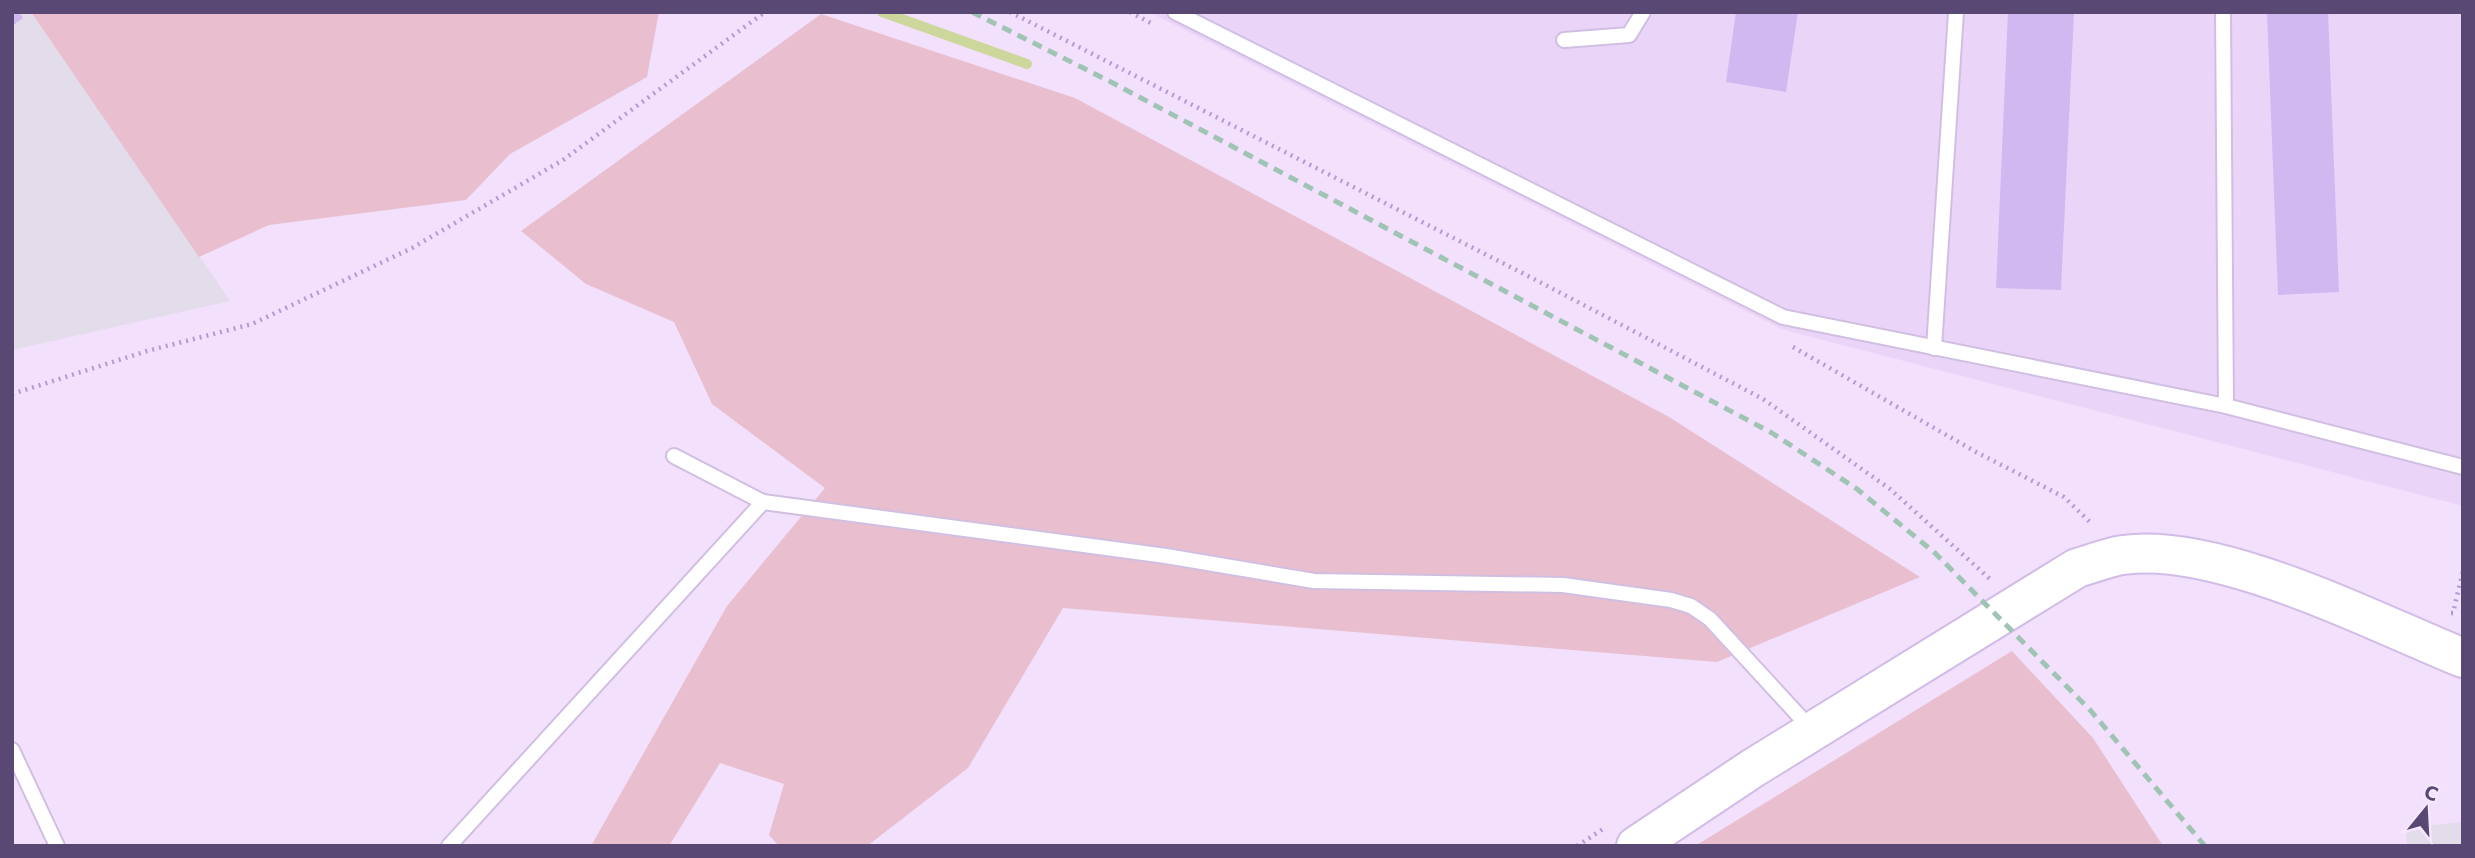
<svg xmlns="http://www.w3.org/2000/svg" width="2475" height="858" viewBox="0 0 2475 858" font-family="Commissioner,sans-serif">
	<style>
		.residential { fill: #ead5f9 }
		.industrial { fill: #e3dcea }
		.green { fill: #e9bfcf }
		.lines { fill: none; stroke-linecap: round; stroke-linejoin: round }
		.stream { stroke: #cdd79b; stroke-width: 10 }
		.building { fill: #d0b8f1 }
		.lane-casing { stroke: #d1bfe2; stroke-width: 18 }
		.secondary-casing { stroke: #d1bce7; stroke-width: 42 }
		.path { stroke: #b39cd6; stroke-width: 4.5; stroke-dasharray: 2 5; stroke-linecap: butt }
		.lane { stroke: #fff; stroke-width: 14 }
		.secondary { stroke: #fff; stroke-width: 38 }
		.rail { stroke: #a0c4b4; stroke-width: 5; stroke-dasharray: 10 7; stroke-linecap: butt }
	</style>
	<rect width="100%" height="100%" fill="#f2e0fc"/>
	<path class="residential" d="M 1149,12 L 2463,12 L 2463,506 L 1781,329 Z"/>
	<g class="industrial">
		<path d="M 12,12 L 31,12 L 230,301 L 12,350 Z"/>
		<path d="M 2463,822 L 2463,846 L 2407,846 L 2406,828 Z"/>
	</g>
	<g class="green">
		<path d="M 31,12 L 659,12 L 647,77 L 510,154 L 466,200 L 269,225 L 199,257 Z"/>
		<path d="M 821,14 L 1075,98 L 1669,417 L 1920,577 L 1717,662 L 1063,608 L 968,768 L 867,846 L 779,846 L 769,835 L 784,784 L 720,763 L 669,846 L 591,846 L 727,606 L 825,488 L 712,404 L 674,322 L 586,284 L 521,231 Z"/>
		<path d="M 2012,651 L 2093,738 L 2163,846 L 1695,846 Z"/>
	</g>
	<g class="lines">
		<path class="stream" d="M 882,12 L 1027,64"/>
	</g>
	<g class="building">
		<path d="M 12,12 L 19,12 L 23,18 L 12,26 Z"/>
		<path d="M 1736,12 L 1798,12 L 1786,92 L 1726,82 Z"/>
		<path d="M 2008,12 L 2074,12 L 2061,290 L 1996,288 Z"/>
		<path d="M 2267,12 L 2328,12 L 2339,292 L 2278,295 Z"/>
	</g>
	<g class="lines">
		<defs>
			<g id="lane">
				<path d="M 1175,12 L 1783,317 L 2226,406 L 2463,467"/>
				<path d="M 2223,12 L 2226,406"/>
				<path d="M 1564,40 L 1629,35 L 1643,12"/>
				<path d="M 1934,348 L 1956,12"/>
				<path d="M 674,456 L 763,502"/>
				<path d="M 12,750 L 57,846"/>
				<path d="M 449,846 L 763,502 L 1166,556 L 1314,581 L 1563,585 L 1671,600 L 1691,606 L 1710,619 L 1812,730"/>
			</g>
			<path id="secondary" d="M 1636,846 L 1753,768 L 2077,568 C 2092,564 2108,557 2123,555 C 2217,541 2374,622 2463,658"/>
		</defs>
		<use href="#lane" class="lane-casing"/>
		<use href="#secondary" class="secondary-casing"/>
		<g class="path">
			<path d="M 1010,12 L 1534,279 L 1763,399 L 1890,489 L 1991,580"/>
			<path d="M 1130,12 L 1151,23"/>
			<path d="M 1793,347 L 1976,452 L 2064,497 L 2092,524"/>
			<path d="M 12,394 L 147,351 L 252,324 L 412,248 L 563,160 L 765,12"/>
			<path d="M 2451,613 L 2453,613 L 2463,571"/>
			<path d="M 1577,846 L 1603,829"/>
		</g>
		<use href="#lane" class="lane"/>
		<use href="#secondary" class="secondary"/>
		<path class="rail" d="M 972,12 L 1111,82 L 1772,433 L 1857,489 L 1935,553 L 2091,711 L 2205,846"/>
	</g>
	<rect width="2475" height="858" fill="none" stroke="#584873" stroke-width="28"/>
	<g transform="translate(2426 809) rotate(18)" stroke="#f6e6ff" stroke-width="5" paint-order="stroke">
	<path d="M0-5L12 26L0 18L-12 26Z" fill="#584873"/>
	<text y="-10" font-size="19" font-weight="bold" text-anchor="middle" fill="#584873">С</text>
	</g>
</svg>
